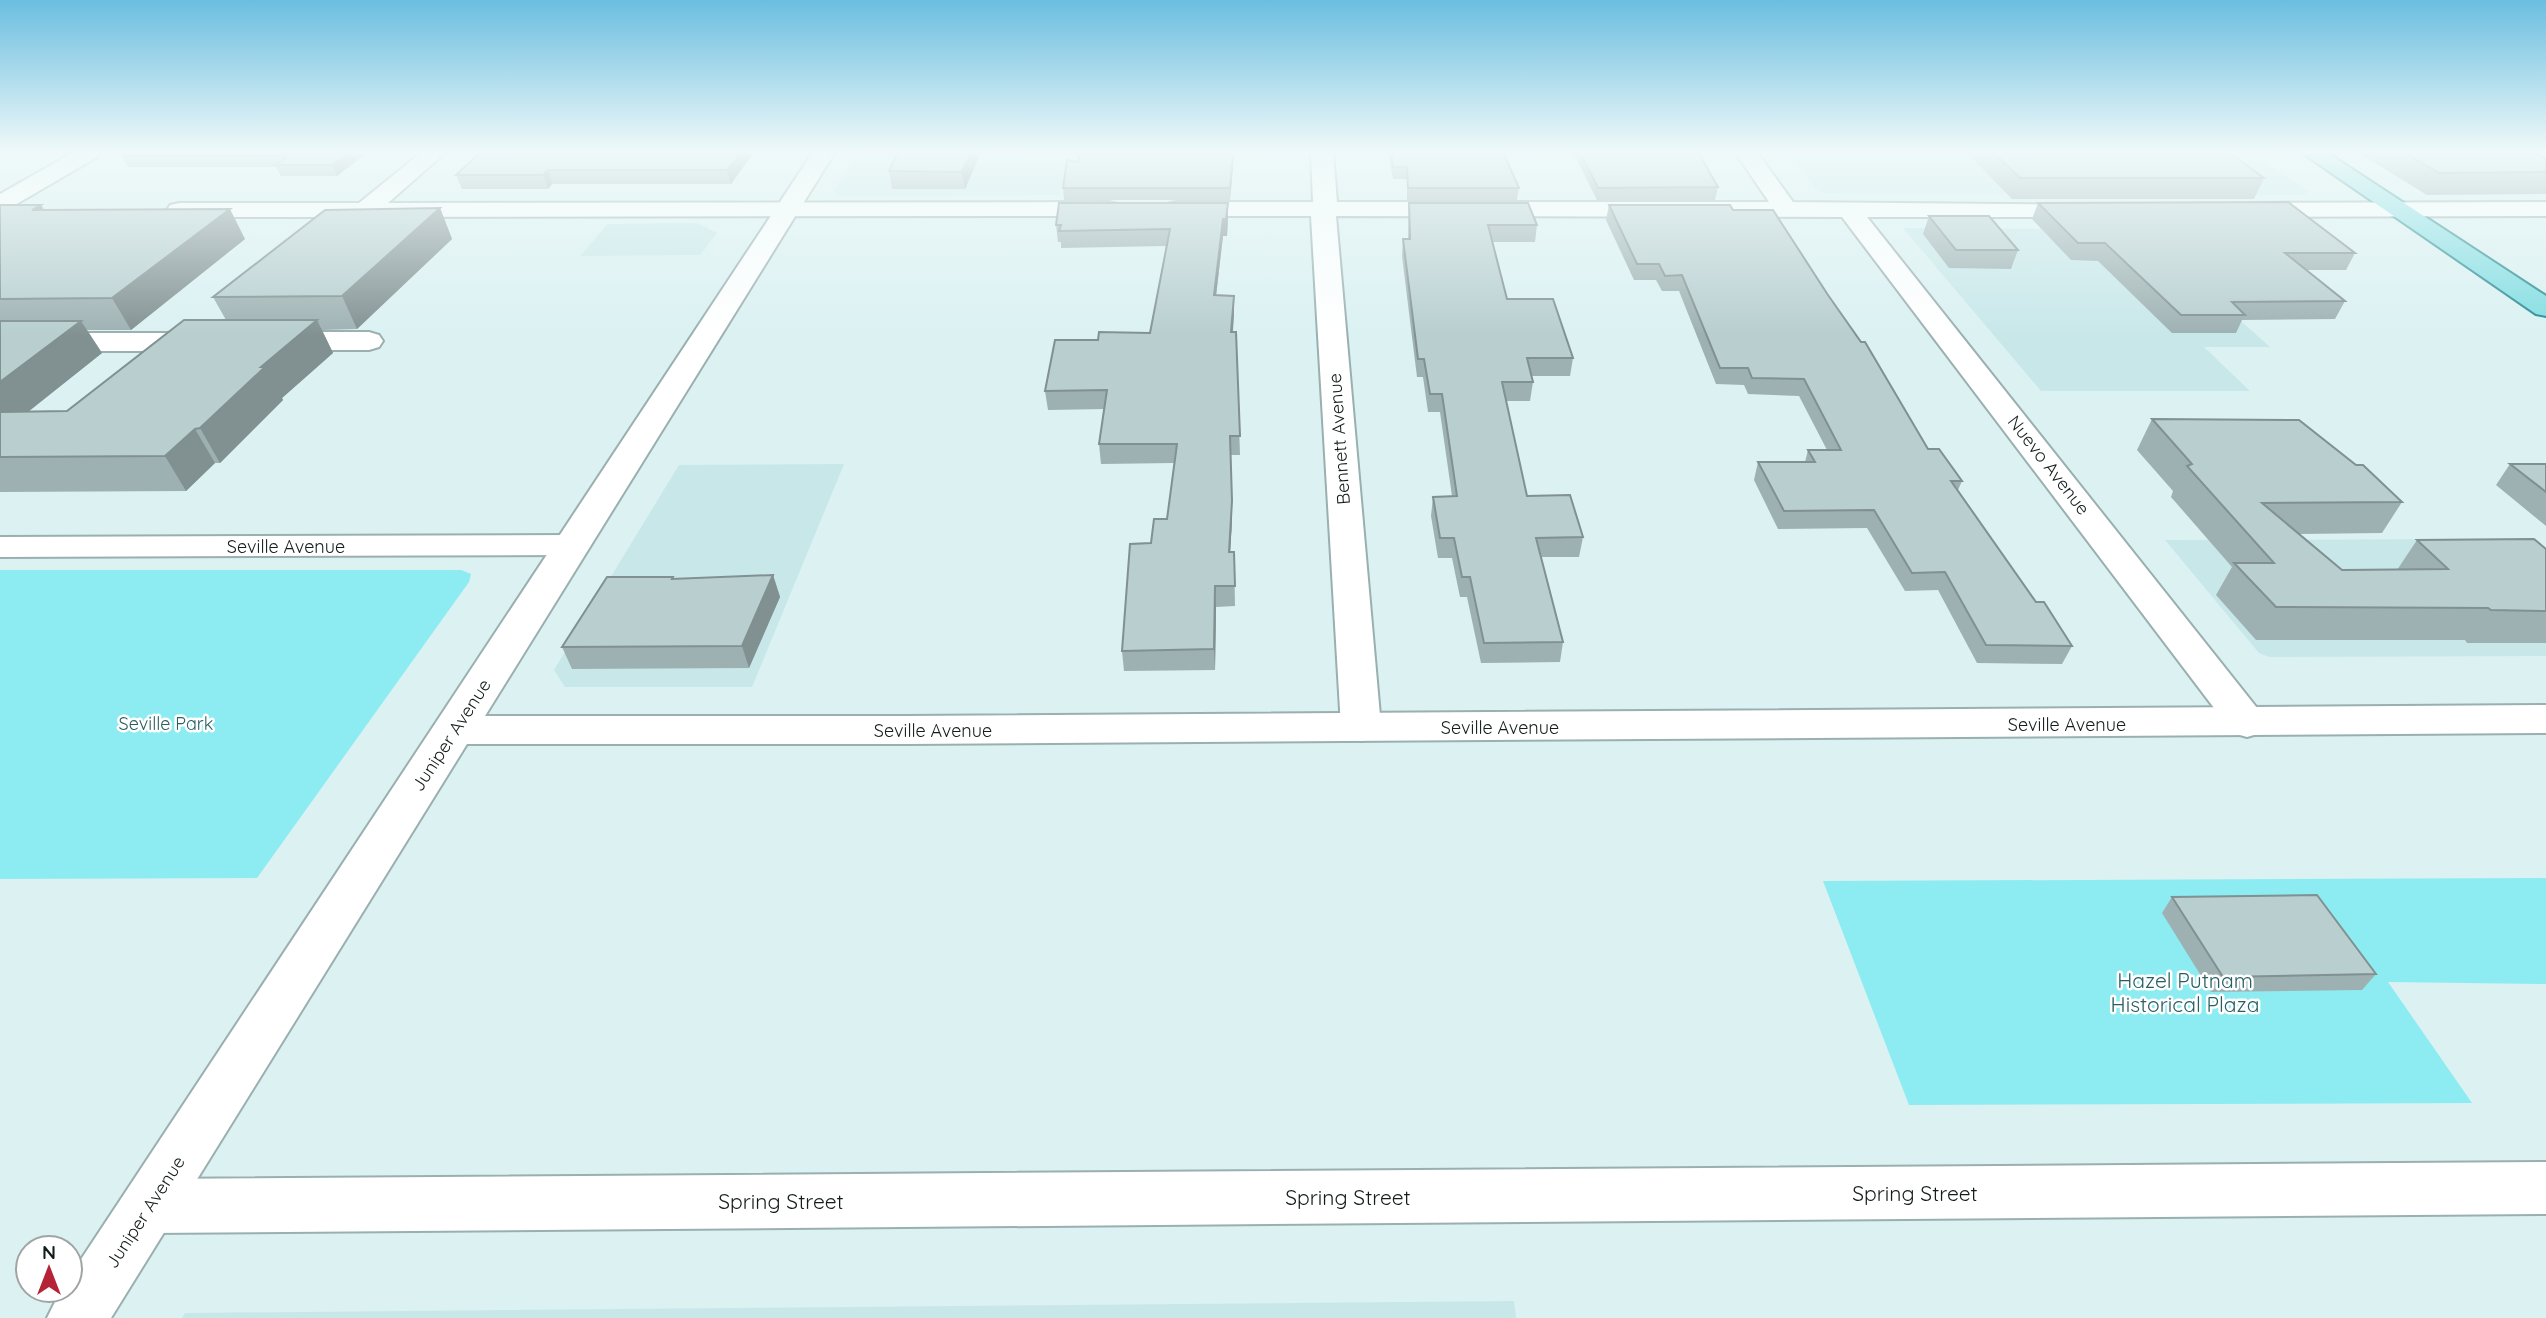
<svg xmlns="http://www.w3.org/2000/svg" width="2546" height="1318" viewBox="0 0 2546 1318" font-family="Quicksand,sans-serif">
	<style>
		.built { fill: #c8e7e9 }
		.green { fill: #8decf2 }
		.lines { fill: none; stroke-linecap: round; stroke-linejoin: round }
		.minor-casing { stroke: #9aafb0; stroke-width: 4 }
		.tertiary-casing { stroke: #9aafb0; stroke-width: 4 }
		.primary-casing { stroke: #248a90; stroke-width: 4 }
		.minor { fill: #fff; fill-rule: evenodd }
		.tertiary { fill: #fff; fill-rule: evenodd }
		.primary { fill: #81dde2; fill-rule: evenodd }
		.wall { fill: #9eb1b2 }
		.shaded-wall { fill: #819091 }
		.building { fill: #b8cecf; stroke: #819091; stroke-width: 2 }
		.labels { text-anchor: middle; dominant-baseline: central; stroke-width: 5; stroke-linejoin: round; paint-order: stroke }
		.street-label { font-size: 18px; fill: #141c1c; stroke: #fff }
		.park-label { font-size: 18px; fill: #2a5e61; stroke: #fff }
		.near-park-label { font-size: 21px; fill: #2a5e61; stroke: #fff }
		.near-street-label { font-size: 21px; fill: #141c1c; stroke: #fff }
	</style>
	<rect width="100%" height="100%" fill="#dbf1f2"/>
	<g class="built">
		<path d="M 857,152 L 1072,152 L 1060,195 L 836,196 L 835,189 Z"/>
		<path d="M 1788,152 L 2252,152 L 2309,192 L 2303,195 L 1828,194 L 1816,190 Z"/>
		<path d="M 697,223 L 717,233 L 700,255 L 580,256 L 608,224 Z"/>
		<path d="M 1903,228 L 2139,230 L 2270,347 L 2204,347 L 2250,391 L 2041,391 Z"/>
		<path d="M 844,464 L 752,687 L 565,687 L 554,670 L 679,465 Z"/>
		<path d="M 2496,539 L 2546,583 L 2546,656 L 2269,657 L 2259,653 L 2165,540 Z"/>
		<path d="M 1514,1301 L 1516,1318 L 182,1318 L 185,1313 Z"/>
	</g>
	<g class="green">
		<path d="M 0,570 L 461,570 L 471,574 L 469,582 L 257,878 L 0,879 Z"/>
		<path d="M 2546,878 L 2546,984 L 2388,982 L 2472,1103 L 1909,1105 L 1823,881 Z"/>
	</g>
	<g class="lines">
		<defs>
			<g id="minor">
				<path d="M 74,152 L 100,152 L 97,157 L 8,209 L 0,211 L 0,194 Z"/>
				<path d="M 422,152 L 446,152 L 388,203 L 1109,202 L 1118,204 L 1121,209 L 1118,214 L 1109,216 L 179,217 L 170,215 L 167,210 L 170,205 L 179,203 L 359,203 Z"/>
				<path d="M 1311,152 L 1333,152 L 1337,202 L 1769,202 L 1735,152 L 1757,152 L 1793,202 L 2098,205 L 2101,210 L 2098,215 L 2089,217 L 1867,217 L 2261,713 L 2267,723 L 2261,733 L 2247,737 L 2233,733 L 1842,217 L 1336,216 L 1381,727 L 1375,737 L 1361,741 L 1347,737 L 1341,727 L 1311,216 L 1176,216 L 1167,214 L 1164,209 L 1167,204 L 1176,202 L 1313,202 Z"/>
				<path d="M 2546,202 L 2546,216 L 2247,217 L 2238,215 L 2235,210 L 2238,205 L 2247,203 Z"/>
				<path d="M 277,332 L 369,332 L 379,335 L 383,341 L 379,347 L 369,350 L 277,350 L 267,347 L 263,341 L 267,335 Z"/>
				<path d="M 0,333 L 210,333 L 220,336 L 224,342 L 220,348 L 210,351 L 0,351 Z"/>
				<path d="M 573,535 L 585,538 L 590,545 L 585,552 L 573,555 L 0,557 L 0,537 Z"/>
				<path d="M 2546,1162 L 2546,1214 L 149,1233 L 129,1225 L 121,1206 L 129,1187 L 149,1179 Z"/>
			</g>
			<path id="tertiary" d="M 813,152 L 835,152 L 485,716 L 907,716 L 2546,705 L 2546,733 L 907,744 L 467,744 L 111,1318 L 47,1318 L 61,1290 L 70,1290 L 70,1276 Z"/>
			<path id="primary" d="M 2301,152 L 2326,152 L 2546,296 L 2546,316 L 2536,314 Z"/>
		</defs>
		<use href="#minor" class="minor-casing"/>
		<use href="#tertiary" class="tertiary-casing"/>
		<use href="#primary" class="primary-casing"/>
		<use href="#minor" class="minor"/>
		<use href="#tertiary" class="tertiary"/>
		<use href="#primary" class="primary"/>
	</g>
	<g class="wall">
		<path d="M 130,152 L 368,152 L 337,176 L 281,176 L 276,167 L 128,167 L 122,156 Z"/>
		<path d="M 754,152 L 731,184 L 552,184 L 548,189 L 462,189 L 456,175 Z"/>
		<path d="M 898,152 L 981,152 L 965,189 L 892,189 L 889,171 Z"/>
		<path d="M 1388,152 L 1503,152 L 1519,188 L 1517,200 L 1407,200 L 1407,179 L 1393,179 Z"/>
		<path d="M 1573,152 L 1687,152 L 1718,187 L 1715,200 L 1597,200 Z"/>
		<path d="M 1966,152 L 2228,152 L 2264,178 L 2254,199 L 2012,199 Z"/>
		<path d="M 2357,152 L 2532,152 L 2546,159 L 2546,194 L 2427,195 Z"/>
		<path d="M 1233,154 L 1233,166 L 1230,200 L 1064,200 L 1063,188 L 1078,162 Z"/>
		<path d="M 1228,203 L 1228,220 L 1227,236 L 1223,236 L 1216,296 L 1234,296 L 1234,314 L 1233,332 L 1236,332 L 1240,455 L 1231,455 L 1232,521 L 1230,552 L 1234,552 L 1235,606 L 1216,607 L 1215,670 L 1124,671 L 1122,651 L 1151,543 L 1167,519 L 1174,463 L 1101,464 L 1099,444 L 1105,409 L 1048,410 L 1045,391 L 1098,340 L 1150,333 L 1166,246 L 1061,248 L 1061,242 L 1058,242 L 1056,225 Z"/>
		<path d="M 1409,203 L 1537,225 L 1535,242 L 1492,242 L 1507,299 L 1573,358 L 1570,376 L 1531,376 L 1533,382 L 1530,401 L 1506,401 L 1527,496 L 1583,537 L 1579,557 L 1541,557 L 1563,642 L 1560,662 L 1481,663 L 1467,597 L 1460,597 L 1452,558 L 1438,558 L 1431,516 L 1433,497 L 1452,496 L 1440,412 L 1428,412 L 1423,377 L 1417,377 L 1402,256 L 1403,239 L 1408,239 Z"/>
		<path d="M 2038,203 L 2355,253 L 2346,270 L 2307,270 L 2345,301 L 2335,319 L 2242,320 L 2236,333 L 2172,333 L 2098,261 L 2071,260 L 2032,219 Z"/>
		<path d="M 0,205 L 41,205 L 44,210 L 245,239 L 131,330 L 87,330 L 102,353 L 28,412 L 67,411 L 226,320 L 213,297 L 440,208 L 452,239 L 357,329 L 322,330 L 333,353 L 282,398 L 283,400 L 220,463 L 215,463 L 186,491 L 0,492 Z"/>
		<path d="M 1609,205 L 1733,210 L 1928,449 L 1962,481 L 1958,490 L 2036,602 L 2072,646 L 2062,664 L 1977,663 L 1938,590 L 1905,591 L 1867,528 L 1778,529 L 1754,480 L 1758,462 L 1805,462 L 1808,450 L 1827,450 L 1799,396 L 1748,394 L 1744,385 L 1716,384 L 1679,291 L 1662,291 L 1656,280 L 1634,280 L 1606,220 Z"/>
		<path d="M 1929,216 L 2018,250 L 2011,269 L 1949,268 L 1923,234 Z"/>
		<path d="M 2152,419 L 2402,502 L 2382,533 L 2299,534 L 2342,570 L 2397,570 L 2417,540 L 2546,549 L 2546,643 L 2467,643 L 2465,640 L 2256,640 L 2216,595 L 2232,567 L 2171,497 L 2173,491 L 2137,450 Z"/>
		<path d="M 2510,464 L 2546,464 L 2546,526 L 2496,485 Z"/>
		<path d="M 773,575 L 780,597 L 749,668 L 572,669 L 562,647 L 674,579 Z"/>
		<path d="M 2172,897 L 2376,974 L 2362,990 L 2211,992 L 2162,913 Z"/>
	</g>
	<g class="shaded-wall">
		<path d="M 350,152 L 368,152 L 337,176 L 332,165 Z"/>
		<path d="M 741,152 L 754,152 L 731,184 L 727,170 Z"/>
		<path d="M 971,152 L 981,152 L 965,189 L 962,172 Z"/>
		<path d="M 1233,154 L 1233,166 L 1230,200 L 1230,188 Z"/>
		<path d="M 548,170 L 552,184 L 548,189 L 543,175 Z"/>
		<path d="M 1228,203 L 1228,220 L 1227,236 L 1223,236 L 1214,313 L 1214,295 L 1223,219 Z"/>
		<path d="M 41,205 L 59,235 L 32,210 Z"/>
		<path d="M 440,208 L 452,239 L 357,329 L 342,296 Z"/>
		<path d="M 230,209 L 245,239 L 131,330 L 112,298 Z"/>
		<path d="M 1234,296 L 1234,314 L 1231,350 L 1231,332 Z"/>
		<path d="M 317,320 L 333,353 L 282,398 L 283,400 L 220,463 L 200,428 L 261,367 Z"/>
		<path d="M 81,321 L 102,353 L 0,434 L 0,382 Z"/>
		<path d="M 195,429 L 215,463 L 186,491 L 165,456 Z"/>
		<path d="M 1230,436 L 1232,521 L 1229,572 L 1229,552 Z"/>
		<path d="M 773,575 L 780,597 L 749,668 L 742,646 Z"/>
		<path d="M 1215,586 L 1216,607 L 1215,670 L 1214,649 Z"/>
	</g>
	<g class="building">
		<path d="M 130,152 L 350,152 L 332,165 L 275,165 L 288,156 L 122,156 Z"/>
		<path d="M 481,152 L 741,152 L 727,170 L 548,170 L 543,175 L 456,175 Z"/>
		<path d="M 898,152 L 971,152 L 962,172 L 889,171 Z"/>
		<path d="M 1391,152 L 1503,152 L 1519,188 L 1408,188 L 1407,167 L 1393,167 Z"/>
		<path d="M 1580,152 L 1698,152 L 1718,187 L 1598,188 Z"/>
		<path d="M 1993,152 L 2228,152 L 2264,178 L 2020,178 Z"/>
		<path d="M 2404,152 L 2532,152 L 2546,159 L 2546,172 L 2439,173 Z"/>
		<path d="M 1080,154 L 1233,154 L 1230,188 L 1063,188 L 1067,160 L 1078,162 Z"/>
		<path d="M 2288,202 L 2355,253 L 2285,253 L 2345,301 L 2232,302 L 2245,315 L 2181,315 L 2105,243 L 2078,243 L 2038,203 Z"/>
		<path d="M 1059,203 L 1228,203 L 1226,219 L 1223,219 L 1214,295 L 1234,296 L 1231,332 L 1236,332 L 1240,436 L 1230,436 L 1232,501 L 1229,552 L 1234,552 L 1235,586 L 1215,586 L 1214,649 L 1122,651 L 1130,544 L 1151,543 L 1154,519 L 1167,519 L 1177,444 L 1099,444 L 1107,390 L 1045,391 L 1055,340 L 1098,340 L 1099,332 L 1150,333 L 1170,229 L 1059,231 L 1061,225 L 1056,225 Z"/>
		<path d="M 1409,203 L 1528,203 L 1537,225 L 1488,225 L 1507,299 L 1553,299 L 1573,358 L 1527,358 L 1533,382 L 1502,382 L 1527,496 L 1570,495 L 1583,537 L 1536,538 L 1563,642 L 1484,643 L 1470,577 L 1462,577 L 1454,538 L 1440,538 L 1433,497 L 1457,496 L 1442,394 L 1430,394 L 1424,359 L 1418,359 L 1403,239 L 1410,239 Z"/>
		<path d="M 0,205 L 41,205 L 32,210 L 230,209 L 112,298 L 0,299 Z"/>
		<path d="M 1609,205 L 1730,205 L 1733,210 L 1773,210 L 1828,295 L 1861,342 L 1865,342 L 1928,449 L 1939,449 L 1962,481 L 1951,481 L 2036,602 L 2044,602 L 2072,646 L 1986,645 L 1945,572 L 1912,573 L 1874,510 L 1784,511 L 1758,462 L 1815,462 L 1808,450 L 1841,450 L 1804,379 L 1752,378 L 1748,368 L 1720,368 L 1682,275 L 1665,276 L 1659,264 L 1637,264 Z"/>
		<path d="M 440,208 L 342,296 L 213,297 L 325,210 Z"/>
		<path d="M 1929,216 L 1989,216 L 2018,250 L 1956,250 Z"/>
		<path d="M 184,320 L 317,320 L 261,367 L 265,367 L 200,428 L 195,429 L 165,456 L 0,457 L 0,412 L 67,411 Z"/>
		<path d="M 0,321 L 81,321 L 0,382 Z"/>
		<path d="M 2152,419 L 2299,420 L 2356,465 L 2363,465 L 2402,502 L 2262,503 L 2342,570 L 2448,569 L 2417,540 L 2534,539 L 2546,549 L 2546,611 L 2491,610 L 2488,608 L 2276,607 L 2234,563 L 2274,563 L 2187,466 L 2192,464 Z"/>
		<path d="M 2510,464 L 2546,464 L 2546,492 Z"/>
		<path d="M 773,575 L 742,646 L 562,647 L 607,577 L 673,577 L 672,579 Z"/>
		<path d="M 2317,895 L 2376,974 L 2223,977 L 2172,897 Z"/>
	</g>
	<linearGradient id="sky" x2="0" y2="1"><stop stop-color="#6bbee0"/><stop offset="0.45" stop-color="#eff9f9"/><stop offset="1" stop-color="#eff9f9" stop-opacity="0"/></linearGradient>
	<rect width="2546" height="336" fill="url(#sky)"/>
	<g class="labels">
		<g class="street-label">
			<text transform="translate(1339 439) rotate(-94)">Bennett Avenue</text>
			<text transform="translate(2049 465) rotate(52)">Nuevo Avenue</text>
			<text x="286" y="546">Seville Avenue</text>
			<text x="2067" y="724">Seville Avenue</text>
			<text x="1500" y="727">Seville Avenue</text>
			<text x="933" y="730">Seville Avenue</text>
			<text transform="translate(451 735) rotate(-57)">Juniper Avenue</text>
			<text transform="translate(145 1212) rotate(-57)">Juniper Avenue</text>
		</g>
		<g class="park-label">
			<text x="166" y="723">Seville Park</text>
		</g>
		<g class="near-park-label">
			<text x="2185" y="980">Hazel Putnam<tspan x="2185" dy="24">Historical Plaza</tspan></text>
		</g>
		<g class="near-street-label">
			<text x="1915" y="1193">Spring Street</text>
			<text x="1348" y="1197">Spring Street</text>
			<text x="781" y="1201">Spring Street</text>
		</g>
	</g>
	<g transform="translate(49 1269)"><circle r="33" fill="#ffffff" stroke="#a1a4a4" stroke-width="2"/>
	<path d="M0-5L12 26L0 18L-12 26Z" fill="#b52336"/>
	<text y="-10" font-size="19" font-weight="bold" text-anchor="middle" fill="#141c1c">N</text>
	</g>
</svg>
